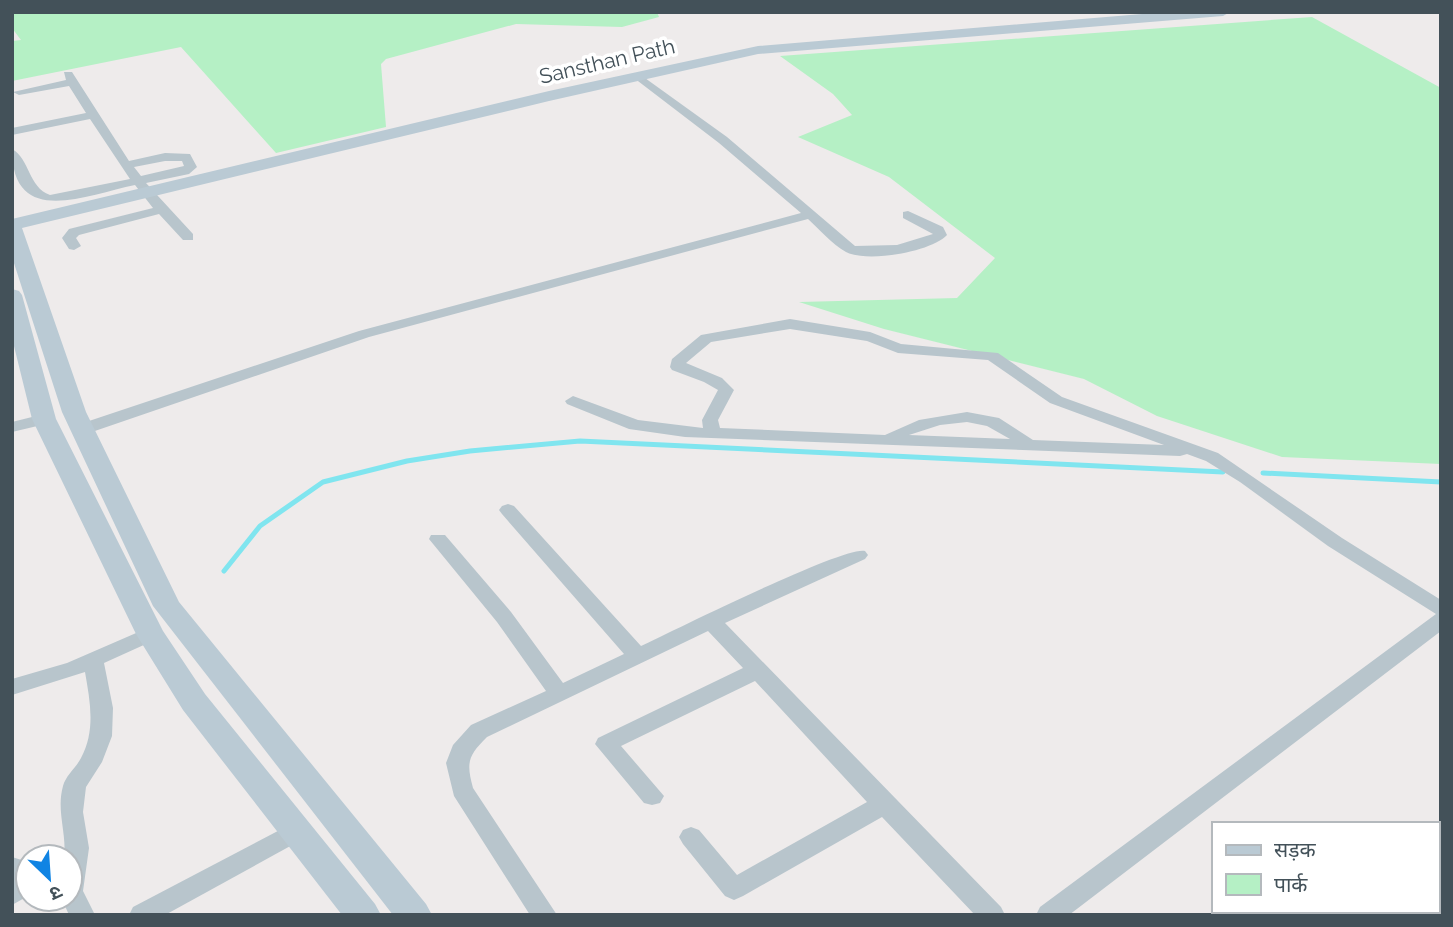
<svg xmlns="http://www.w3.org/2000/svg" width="1453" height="927" viewBox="0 0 1453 927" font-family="Raleway,'Noto Sans Devanagari',sans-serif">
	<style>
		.green { fill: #b5f0c5 }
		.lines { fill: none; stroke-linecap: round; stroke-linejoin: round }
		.stream { stroke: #80e5ef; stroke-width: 5 }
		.street { fill: #b8c5cc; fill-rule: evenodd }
		.secondary { fill: #bacad4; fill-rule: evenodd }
		.labels { text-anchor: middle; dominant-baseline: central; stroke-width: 7; stroke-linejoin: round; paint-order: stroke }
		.far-street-label { font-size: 21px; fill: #435159; stroke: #fff }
	</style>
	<rect width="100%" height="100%" fill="#eeebeb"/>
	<g class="green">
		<path d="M 12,12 L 657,12 L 659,17 L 622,27 L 516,24 L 386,59 L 381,64 L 386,127 L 276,153 L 181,47 L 12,81 L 12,41 L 21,40 L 12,28 Z"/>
		<path d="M 1312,17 L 1441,88 L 1441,464 L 1282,457 L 1157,416 L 1084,379 L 884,329 L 799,302 L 957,298 L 995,258 L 889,177 L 798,137 L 852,115 L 833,94 L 780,56 Z"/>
	</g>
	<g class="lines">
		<g class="stream">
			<path d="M 1263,473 L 1441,482"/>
			<path d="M 224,571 L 260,526 L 323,482 L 407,461 L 470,451 L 580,441 L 1223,472"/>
		</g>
		<g class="street">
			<path d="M 64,72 L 72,72 L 129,161 L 165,153 L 190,154 L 197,167 L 189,174 L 146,183 L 193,234 L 193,240 L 183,240 L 159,214 L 79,235 L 76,238 L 81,246 L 74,250 L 69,249 L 62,238 L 69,229 L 153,208 L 135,185 C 86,195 12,229 12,149 C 30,159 28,187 50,195 L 130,179 L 90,119 L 12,135 L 12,128 L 86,113 L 69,86 L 19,95 L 13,92 L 66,80 ZM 165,161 L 182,161 L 184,166 L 141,176 L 134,167 Z"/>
			<path d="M 638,73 L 727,137 L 855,246 L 897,245 L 933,234 L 903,218 L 903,212 L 908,211 L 943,227 L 947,235 C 931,252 867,263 846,252 C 832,244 819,229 808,219 L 369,337 L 89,433 L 83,434 L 75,429 L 77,425 L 359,331 L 801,213 L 719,143 L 634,78 L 634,74 Z"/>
			<path d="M 790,319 L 870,332 L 901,344 L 998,353 L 1062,397 L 1218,453 L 1342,538 L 1441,600 L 1441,631 L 1069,915 L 1036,915 L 1040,907 L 1436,614 L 1328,546 L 1240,482 L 1206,461 L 1187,454 L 1180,456 L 685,437 L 629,429 L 567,404 L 565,401 L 573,396 L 638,420 L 703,428 L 702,420 L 718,390 L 704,382 L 672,370 L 670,367 L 672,359 L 701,335 ZM 790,329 L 867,341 L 898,353 L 988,360 L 1050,403 L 1164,445 L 1033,440 L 999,418 L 967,412 L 919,420 L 885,435 L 720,428 L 718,420 L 734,390 L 722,378 L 686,363 L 711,342 ZM 967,422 L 987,426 L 1010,439 L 909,435 L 940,425 Z"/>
			<path d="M 44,414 L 50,415 L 52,419 L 50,423 L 12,432 L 12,422 Z"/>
			<path d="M 508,504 L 514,506 L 641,646 C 671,632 845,545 865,551 L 868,555 L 865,559 L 725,623 L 1001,907 L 1005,915 L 975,915 L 882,817 L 743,896 L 734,900 L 725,896 L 683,844 L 679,837 L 683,830 L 691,827 L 699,830 L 737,875 L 867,802 L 755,681 L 621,746 L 664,796 L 660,803 L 652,805 L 644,803 L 595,744 L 598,738 L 743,668 L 708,631 L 487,737 C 468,756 466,762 473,788 L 557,915 L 530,915 L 454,796 L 446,763 L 453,745 L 471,725 L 546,691 L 497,622 L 429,539 L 431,535 L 445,535 L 511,612 L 563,683 L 624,654 L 502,514 L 499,510 L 502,506 Z"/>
			<path d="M 150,627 L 157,629 L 160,634 L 157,639 L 104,663 L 113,708 L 112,736 L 102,762 L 86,787 L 83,812 L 89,848 L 83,891 L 95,915 L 69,915 L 62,899 L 70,899 L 70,857 L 64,857 C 67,833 56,811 63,786 C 66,775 76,768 81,758 C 96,730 90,701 85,672 L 12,695 L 12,679 L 67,663 Z"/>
			<path d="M 295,822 L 303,825 L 307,832 L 303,839 L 165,915 L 129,915 L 133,907 Z"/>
			<path d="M 12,857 L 28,862 L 28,896 L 12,905 Z"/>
		</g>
		<g class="secondary">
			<path d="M 1166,12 L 1230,12 L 1223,16 L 758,54 L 549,101 L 22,228 L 86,412 L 179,602 L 426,904 L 432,915 L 393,915 L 153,606 L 62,412 L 12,257 L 12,219 L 549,91 L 758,46 Z"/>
			<path d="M 12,289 L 19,291 L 22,295 L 56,419 L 163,631 L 205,694 L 375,904 L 381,915 L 342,915 L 183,710 L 136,634 L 32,419 L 12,338 Z"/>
		</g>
	</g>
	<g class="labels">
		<g class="far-street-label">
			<text transform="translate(607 61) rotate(-13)">Sansthan Path</text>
		</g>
	</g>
	<rect width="1453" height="927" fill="none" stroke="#435159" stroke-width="28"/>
	<rect x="1212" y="822" width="228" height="91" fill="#ffffff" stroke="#b4b9bd" stroke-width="2"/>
	<rect x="1226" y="845" width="35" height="10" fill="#bacad4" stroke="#b4b9bd" stroke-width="2"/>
	<text x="1274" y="857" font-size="21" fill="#435159">सड़क</text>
	<rect x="1226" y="874" width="35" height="21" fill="#b5f0c5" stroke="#b4b9bd" stroke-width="2"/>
	<text x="1274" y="892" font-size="21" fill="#435159">पार्क</text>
	<g transform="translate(49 878) rotate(155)"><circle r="33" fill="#ffffff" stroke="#b4b9bd" stroke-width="2"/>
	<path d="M0-5L12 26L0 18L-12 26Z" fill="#1084e3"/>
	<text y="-10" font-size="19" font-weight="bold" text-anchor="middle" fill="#435159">उ</text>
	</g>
</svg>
